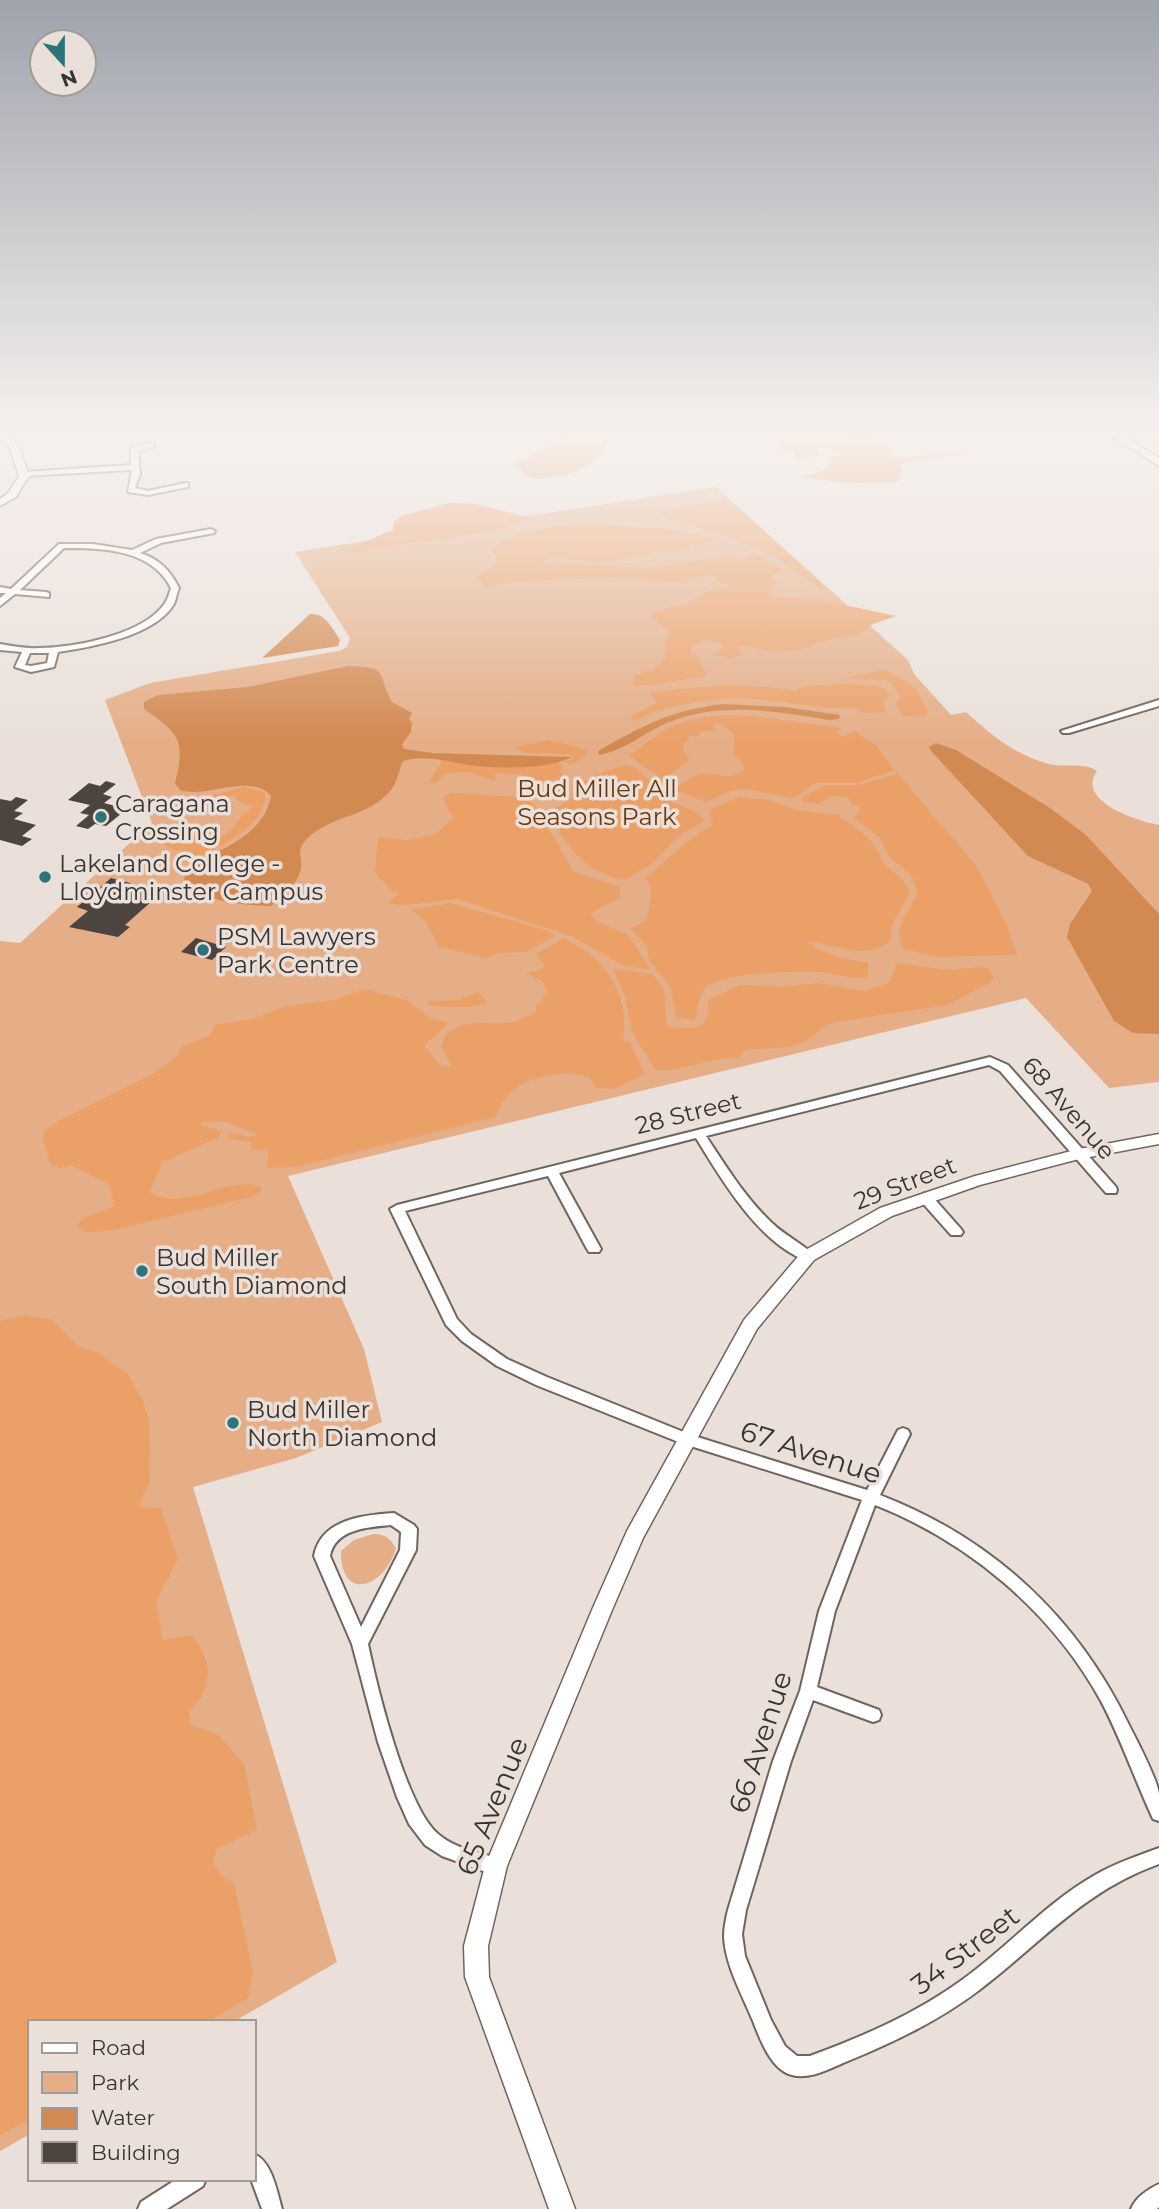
<svg xmlns="http://www.w3.org/2000/svg" width="1159" height="2209" viewBox="0 0 1159 2209" font-family="Montserrat,sans-serif">
	<style>
		.green { fill: #e5ae87 }
		.forest { fill: #eba068 }
		.water { fill: #d38a52 }
		.building { fill: #4c443e }
		.lines { fill: none; stroke-linecap: round; stroke-linejoin: round }
		.minor-casing { stroke: #6e655f; stroke-width: 4 }
		.tertiary-casing { stroke: #6e655f; stroke-width: 3 }
		.secondary-casing { stroke: #6e655f; stroke-width: 3 }
		.minor { fill: #fff; fill-rule: evenodd }
		.tertiary { fill: #fff; fill-rule: evenodd }
		.secondary { fill: #fff; fill-rule: evenodd }
		.poi-dot { fill: #2b747a; stroke: #eae0d9; stroke-width: 2.5 }
		.labels { text-anchor: middle; dominant-baseline: central; stroke-width: 7; stroke-linejoin: round; paint-order: stroke }
		.park-label { font-size: 24px; fill: #68380c; stroke: #eae0d9 }
		.poi-label { font-size: 24px; fill: #373330; stroke: #eae0d9; text-anchor: start }
		.street-label { font-size: 24px; fill: #373330; stroke: #eae0d9 }
		.near-street-label { font-size: 28px; fill: #373330; stroke: #eae0d9 }
	</style>
	<rect width="100%" height="100%" fill="#eae0d9"/>
	<g class="green">
		<path d="M 716,487 L 908,660 L 914,674 L 951,715 L 966,712 C 991,735 1015,755 1049,764 C 1064,768 1085,762 1097,771 C 1075,801 1138,821 1159,825 L 1159,1082 L 1109,1088 L 1026,998 L 288,1176 L 364,1349 L 382,1422 L 296,1458 L 193,1487 L 337,1962 L 233,2022 L 30,2022 L 30,2134 L 0,2151 L 0,941 L 20,943 L 152,823 L 105,700 L 150,683 L 339,651 L 347,647 L 350,638 L 295,552 Z"/>
		<path d="M 373,1534 C 384,1534 390,1538 396,1548 C 384,1589 340,1602 341,1551 L 354,1540 Z"/>
	</g>
	<g class="forest">
		<path d="M 564,433 L 611,433 C 600,470 566,478 532,479 L 514,465 C 528,454 555,448 564,433 Z"/>
		<path d="M 766,433 L 849,433 L 883,442 L 897,458 L 982,449 L 901,464 L 900,479 L 895,482 L 848,483 L 801,477 L 826,470 L 830,463 L 828,457 L 842,454 L 827,447 L 819,448 L 820,456 L 796,458 L 794,452 L 779,450 L 783,446 Z"/>
		<path d="M 728,499 L 822,584 L 823,590 L 776,558 L 736,539 L 657,516 L 668,509 Z"/>
		<path d="M 450,503 L 476,504 L 530,518 L 496,531 L 351,552 L 340,549 C 361,546 374,537 393,530 L 394,522 L 401,516 Z"/>
		<path d="M 586,523 L 665,529 L 712,538 L 714,541 L 701,545 L 691,544 L 685,551 L 656,550 L 648,555 L 596,563 L 553,557 L 535,567 L 563,563 L 649,568 L 724,557 L 746,558 L 754,553 L 783,571 L 769,576 L 777,583 L 768,590 L 773,597 L 822,600 L 896,616 L 873,624 L 859,634 L 820,642 L 803,649 L 778,652 L 744,646 L 737,647 L 741,655 L 731,658 L 714,654 L 724,647 L 722,643 L 705,640 L 691,647 L 691,653 L 699,658 L 707,676 L 651,685 L 633,685 L 634,675 L 652,670 L 665,658 L 666,638 L 671,632 L 650,617 C 660,603 677,611 690,602 C 697,598 700,593 709,591 C 717,589 723,589 731,586 L 716,581 L 715,575 L 697,577 L 684,583 L 611,578 L 511,582 L 486,587 L 477,577 L 493,567 L 497,556 L 489,549 C 517,531 552,525 586,523 Z"/>
		<path d="M 881,670 C 901,673 926,693 927,715 L 904,716 L 896,705 L 900,696 L 890,681 L 846,678 Z"/>
		<path d="M 842,683 L 880,686 L 890,695 L 883,701 L 885,712 L 864,713 L 853,707 L 831,708 L 739,697 L 694,702 L 654,712 L 635,721 L 630,717 L 657,703 L 650,693 C 701,686 745,682 795,691 C 807,682 827,688 842,683 Z"/>
		<path d="M 753,716 L 842,728 L 836,732 L 842,737 L 855,731 L 877,747 L 895,770 L 856,783 L 817,783 L 793,798 L 745,789 L 730,791 L 706,802 L 672,789 C 681,785 689,778 697,775 C 713,769 728,783 743,771 L 743,764 L 734,754 C 733,734 741,737 720,724 L 713,726 L 716,730 L 700,732 L 699,736 L 687,735 L 689,740 L 683,744 L 683,751 L 690,759 L 668,776 L 674,783 L 669,784 L 629,755 C 644,746 656,734 671,727 C 695,714 726,715 753,716 Z"/>
		<path d="M 549,740 C 562,744 574,745 587,751 L 586,755 L 572,765 L 563,762 L 574,758 L 572,755 C 556,752 523,757 514,747 Z"/>
		<path d="M 443,760 L 503,767 L 556,762 L 563,765 L 560,772 L 564,773 L 561,779 C 550,782 533,782 521,779 L 522,774 L 495,773 L 496,781 L 469,772 L 445,773 L 436,783 L 429,782 Z"/>
		<path d="M 628,765 C 643,770 655,787 666,798 C 675,807 690,803 704,821 L 677,837 L 650,865 L 624,880 C 582,871 568,849 550,813 L 573,797 L 571,793 C 585,777 608,769 628,765 Z"/>
		<path d="M 898,774 L 975,864 L 1006,923 L 1017,955 L 937,957 L 904,949 C 891,928 908,913 918,894 L 912,876 L 890,858 L 880,838 L 853,817 L 861,811 L 859,806 L 852,805 L 848,797 L 831,796 L 819,804 L 802,802 L 803,797 L 826,785 L 858,785 Z"/>
		<path d="M 244,787 L 265,792 C 269,824 221,846 197,858 L 192,852 C 181,852 166,849 159,840 L 167,836 L 221,836 L 230,832 L 243,814 L 253,807 L 237,800 L 235,794 L 213,804 L 209,800 L 190,804 L 182,809 L 176,805 L 183,801 L 175,797 L 186,796 L 196,800 Z"/>
		<path d="M 450,793 L 521,797 L 533,802 L 574,872 L 620,887 L 620,897 L 590,914 L 600,923 L 628,935 L 651,970 L 622,965 L 573,937 L 458,899 L 404,905 L 386,903 L 399,894 L 392,891 L 375,872 L 378,837 L 408,840 L 436,834 L 454,817 L 442,799 Z"/>
		<path d="M 739,797 L 763,799 L 802,811 L 838,815 L 868,837 L 885,864 L 903,880 L 910,892 L 891,926 L 892,939 C 871,962 833,944 808,941 C 814,952 854,962 868,962 L 868,976 C 852,981 837,973 820,972 C 797,971 718,972 704,989 C 697,998 700,1010 694,1020 L 676,1017 L 671,988 L 649,960 L 647,946 L 631,928 L 646,921 C 650,905 655,892 646,878 L 687,842 L 713,824 L 709,812 L 712,809 Z"/>
		<path d="M 450,903 L 545,930 L 555,936 L 526,952 L 499,953 L 486,958 L 438,946 L 427,923 L 412,910 Z"/>
		<path d="M 563,938 C 606,958 630,993 623,1041 L 630,1042 L 645,1074 L 614,1089 L 597,1088 L 590,1078 C 566,1069 530,1075 510,1093 C 502,1100 500,1109 495,1117 L 296,1167 L 266,1168 L 269,1153 L 265,1149 L 252,1150 L 251,1142 L 229,1139 L 228,1136 L 231,1133 L 251,1137 L 257,1134 L 227,1122 L 203,1122 L 199,1125 L 222,1131 L 219,1137 L 162,1163 L 150,1192 C 183,1213 225,1176 260,1186 L 262,1190 L 251,1197 L 109,1231 L 84,1232 L 77,1225 L 84,1218 L 115,1206 L 109,1184 L 70,1165 L 59,1168 L 50,1164 L 43,1139 L 44,1131 L 58,1121 L 158,1071 L 179,1054 L 179,1049 L 211,1034 L 214,1025 L 252,1019 L 287,1006 L 334,1000 L 364,989 L 407,1000 L 428,1017 L 449,1023 L 424,1046 L 442,1067 L 452,1067 L 442,1048 L 444,1036 C 466,1018 484,1024 509,1023 C 519,1022 526,1016 535,1012 L 537,1004 L 543,1002 L 542,997 L 548,992 L 542,981 L 525,973 L 540,970 L 545,965 L 536,954 Z"/>
		<path d="M 897,963 L 948,970 L 978,967 L 987,968 L 993,977 L 993,981 L 947,1005 L 836,1022 C 817,1027 821,1032 809,1039 C 791,1051 763,1047 743,1051 L 739,1058 C 708,1057 684,1072 655,1070 L 632,1031 L 625,996 L 613,969 L 653,974 L 664,989 L 667,1027 L 693,1028 L 704,1023 L 709,1011 L 708,1000 L 740,985 L 779,987 L 818,983 L 864,991 L 889,983 Z"/>
		<path d="M 478,992 L 487,1001 L 485,1004 C 466,1008 448,1007 429,1005 L 428,1001 L 459,1000 Z"/>
		<path d="M 26,1315 L 52,1320 L 79,1347 L 98,1353 L 127,1373 L 143,1401 L 149,1422 L 150,1480 L 138,1507 L 161,1508 L 178,1559 L 156,1601 L 163,1640 L 191,1635 C 214,1660 213,1688 189,1712 L 191,1725 L 218,1735 L 244,1764 L 257,1830 L 217,1848 L 213,1861 L 220,1875 L 234,1883 L 253,1973 L 248,1998 L 208,2022 L 30,2022 L 30,2119 L 0,2135 L 0,1321 Z"/>
	</g>
	<g class="water">
		<path d="M 310,614 C 326,613 332,628 340,640 L 338,646 L 262,658 Z"/>
		<path d="M 348,666 C 391,667 376,673 392,702 L 412,713 L 409,719 L 412,722 L 411,732 L 402,744 L 404,749 L 433,753 L 572,757 C 548,770 490,769 463,764 C 444,760 421,755 403,761 C 399,770 397,783 391,790 C 370,817 330,815 307,839 C 296,850 302,855 301,868 C 299,882 282,898 271,906 C 250,906 195,901 184,881 L 185,872 C 215,849 263,839 271,796 C 250,772 207,799 180,790 L 175,783 C 186,740 179,733 144,709 L 144,702 L 158,695 L 248,687 Z"/>
		<path d="M 723,704 L 785,707 L 840,715 L 839,719 L 829,720 C 777,711 718,701 667,723 C 643,733 626,750 599,755 L 598,751 C 642,726 671,710 723,704 Z"/>
		<path d="M 936,743 L 956,750 L 1050,808 L 1086,835 L 1159,914 L 1159,1034 L 1133,1033 L 1114,1021 L 1067,937 L 1070,924 L 1092,891 L 1088,884 L 1028,856 L 931,751 L 929,747 Z"/>
	</g>
	<g class="building">
		<path d="M 106,781 L 116,784 L 103,794 L 112,797 L 104,803 L 127,809 L 106,826 L 95,824 L 88,829 L 76,826 L 89,815 L 80,813 L 90,805 L 68,800 L 89,783 L 100,786 Z"/>
		<path d="M 16,797 L 28,800 L 14,811 L 23,813 L 14,819 L 36,825 L 22,836 L 32,839 L 22,846 L 0,840 L 0,799 L 11,801 Z"/>
		<path d="M 111,878 L 149,888 L 152,901 L 125,925 L 130,927 L 118,937 L 69,927 L 88,911 L 77,907 Z"/>
		<path d="M 196,938 L 226,947 L 212,960 L 181,952 Z"/>
	</g>
	<g class="lines">
		<defs>
			<g id="minor">
				<path d="M 151,443 L 154,443 L 154,447 L 138,451 L 140,474 L 135,488 L 148,491 L 185,483 L 188,483 L 188,487 L 148,495 L 128,492 L 132,470 L 24,476 L 20,474 L 24,472 L 131,465 L 131,448 Z"/>
				<path d="M 211,529 L 215,531 L 214,533 L 161,543 L 140,553 C 159,559 170,570 179,588 C 177,593 176,599 174,604 C 155,636 92,647 58,652 L 54,667 L 31,672 L 15,667 L 22,652 L 0,650 L 0,644 C 13,646 26,649 38,648 C 73,648 144,635 165,603 C 168,599 169,593 171,588 C 151,549 103,548 64,548 L 20,590 L 46,592 L 49,593 L 49,597 L 15,594 L 0,606 L 0,598 L 6,593 L 0,593 L 0,587 L 11,589 L 59,544 L 93,544 L 132,550 L 156,539 ZM 30,653 L 49,653 L 47,663 L 31,666 L 25,665 Z"/>
				<path d="M 1159,700 L 1159,706 L 1069,733 L 1063,733 L 1061,731 Z"/>
				<path d="M 990,1057 L 1008,1065 L 1116,1187 L 1117,1190 L 1116,1193 L 1106,1193 L 1000,1071 L 989,1065 L 706,1136 C 726,1166 745,1198 772,1223 C 784,1235 805,1245 815,1256 L 813,1259 L 808,1261 C 760,1245 721,1179 696,1138 L 559,1173 L 601,1249 L 599,1252 L 589,1252 L 587,1249 L 548,1176 L 405,1211 L 457,1319 L 471,1334 L 507,1359 L 547,1377 L 691,1435 L 867,1490 L 898,1430 L 903,1428 L 908,1430 L 910,1434 L 880,1495 C 992,1538 1077,1617 1129,1725 C 1137,1741 1157,1778 1159,1794 C 1159,1803 1159,1812 1159,1821 L 1153,1819 C 1135,1780 1121,1739 1101,1701 C 1052,1612 969,1542 875,1505 L 835,1611 L 817,1687 L 879,1710 L 881,1715 L 879,1720 L 873,1722 L 813,1700 L 791,1761 L 746,1910 L 742,1934 L 745,1956 L 771,2020 L 785,2046 L 797,2056 L 810,2056 C 864,2036 915,2014 962,1980 C 1008,1947 1046,1903 1095,1875 C 1116,1863 1137,1856 1159,1848 L 1159,1864 C 1083,1891 1040,1944 978,1991 C 938,2021 894,2042 848,2061 C 831,2068 810,2080 792,2075 C 771,2070 760,2039 753,2021 C 742,1994 725,1965 724,1936 C 724,1928 726,1918 728,1910 L 773,1761 L 800,1691 L 819,1611 L 862,1500 L 681,1443 L 536,1385 L 497,1366 L 462,1341 L 446,1325 L 390,1209 L 397,1205 Z"/>
				<path d="M 925,1193 L 930,1194 L 961,1229 L 963,1232 L 961,1235 L 951,1235 L 920,1200 L 919,1197 Z"/>
				<path d="M 394,1513 L 414,1525 L 417,1529 L 416,1550 L 368,1644 C 377,1687 406,1807 438,1834 C 457,1850 480,1852 502,1860 L 505,1866 L 502,1872 L 496,1874 L 486,1872 L 442,1856 L 425,1845 L 409,1824 L 397,1797 L 378,1742 L 352,1644 L 314,1556 C 321,1519 363,1515 394,1513 ZM 391,1525 L 401,1532 L 400,1550 L 361,1627 L 330,1556 C 335,1529 368,1527 391,1525 Z"/>
				<path d="M 254,2154 C 272,2161 277,2192 282,2209 L 262,2209 L 251,2179 L 254,2179 Z"/>
				<path d="M 177,2179 L 206,2179 L 203,2186 L 167,2209 L 138,2209 L 141,2202 Z"/>
				<path d="M 1159,2184 L 1159,2207 L 1157,2209 L 1131,2209 C 1135,2198 1148,2189 1159,2184 Z"/>
			</g>
			<g id="tertiary">
				<path d="M 0,433 L 9,433 L 20,449 L 29,476 L 16,497 L 0,506 L 0,499 L 8,493 L 19,476 L 10,449 Z"/>
				<path d="M 1159,1134 L 1159,1144 L 1079,1159 L 980,1185 L 892,1216 L 814,1260 L 757,1329 L 643,1538 L 612,1610 L 507,1866 L 488,1946 L 489,1977 L 575,2209 L 549,2209 L 465,1977 L 464,1946 L 485,1866 L 592,1610 L 627,1531 L 744,1320 L 802,1252 L 880,1208 L 975,1176 L 1079,1149 Z"/>
			</g>
			<path id="secondary" d="M 1107,433 L 1119,433 L 1159,458 L 1159,466 Z"/>
		</defs>
		<use href="#minor" class="minor-casing"/>
		<use href="#tertiary" class="tertiary-casing"/>
		<use href="#secondary" class="secondary-casing"/>
		<use href="#minor" class="minor"/>
		<use href="#tertiary" class="tertiary"/>
		<use href="#secondary" class="secondary"/>
	</g>
	<linearGradient id="sky" x2="0" y2="1"><stop stop-color="#9fa3ac"/><stop offset="0.58" stop-color="#f6f1ee"/><stop offset="1" stop-color="#f6f1ee" stop-opacity="0"/></linearGradient>
	<rect width="1159" height="742" fill="url(#sky)"/>
	<g class="poi-dot">
		<circle cx="101" cy="817" r="7"/>
		<circle cx="45" cy="877" r="7"/>
		<circle cx="203" cy="950" r="7"/>
		<circle cx="142" cy="1271" r="7"/>
		<circle cx="233" cy="1423" r="7"/>
	</g>
	<g class="labels">
		<g class="park-label">
			<text x="597" y="788">Bud Miller All<tspan x="597" dy="28">Seasons Park</tspan></text>
		</g>
		<g class="poi-label">
			<text x="115" y="803">Caragana<tspan x="115" dy="28">Crossing</tspan></text>
			<text x="59" y="863">Lakeland College -<tspan x="59" dy="28">Lloydminster Campus</tspan></text>
			<text x="217" y="936">PSM Lawyers<tspan x="217" dy="28">Park Centre</tspan></text>
			<text x="156" y="1257">Bud Miller<tspan x="156" dy="28">South Diamond</tspan></text>
			<text x="247" y="1409">Bud Miller<tspan x="247" dy="28">North Diamond</tspan></text>
		</g>
		<g class="street-label">
			<text transform="translate(1069 1108) rotate(49)">68 Avenue</text>
			<text transform="translate(688 1113) rotate(-14)">28 Street</text>
			<text transform="translate(905 1183) rotate(-21)">29 Street</text>
		</g>
		<g class="near-street-label">
			<text transform="translate(811 1452) rotate(18)">67 Avenue</text>
			<text transform="translate(760 1742) rotate(-72)">66 Avenue</text>
			<text transform="translate(492 1806) rotate(-68)">65 Avenue</text>
			<text transform="translate(965 1950) rotate(-37)">34 Street</text>
		</g>
	</g>
	<rect x="28" y="2020" width="228" height="161" fill="#eae0d9" stroke="#a29b95" stroke-width="2"/>
	<rect x="42" y="2043" width="35" height="10" fill="#ffffff" stroke="#a29b95" stroke-width="2"/>
	<text x="91" y="2055" font-size="21" fill="#373330">Road</text>
	<rect x="42" y="2072" width="35" height="21" fill="#e5ae87" stroke="#a29b95" stroke-width="2"/>
	<text x="91" y="2090" font-size="21" fill="#373330">Park</text>
	<rect x="42" y="2108" width="35" height="21" fill="#d38a52" stroke="#a29b95" stroke-width="2"/>
	<text x="91" y="2125" font-size="21" fill="#373330">Water</text>
	<rect x="42" y="2142" width="35" height="21" fill="#4c443e" stroke="#a29b95" stroke-width="2"/>
	<text x="91" y="2160" font-size="21" fill="#373330">Building</text>
	<g transform="translate(63 63) rotate(159)"><circle r="33" fill="#eae0d9" stroke="#a29b95" stroke-width="2"/>
	<path d="M0-5L12 26L0 18L-12 26Z" fill="#2b747a"/>
	<text y="-10" font-size="19" font-weight="bold" text-anchor="middle" fill="#373330">N</text>
	</g>
</svg>
